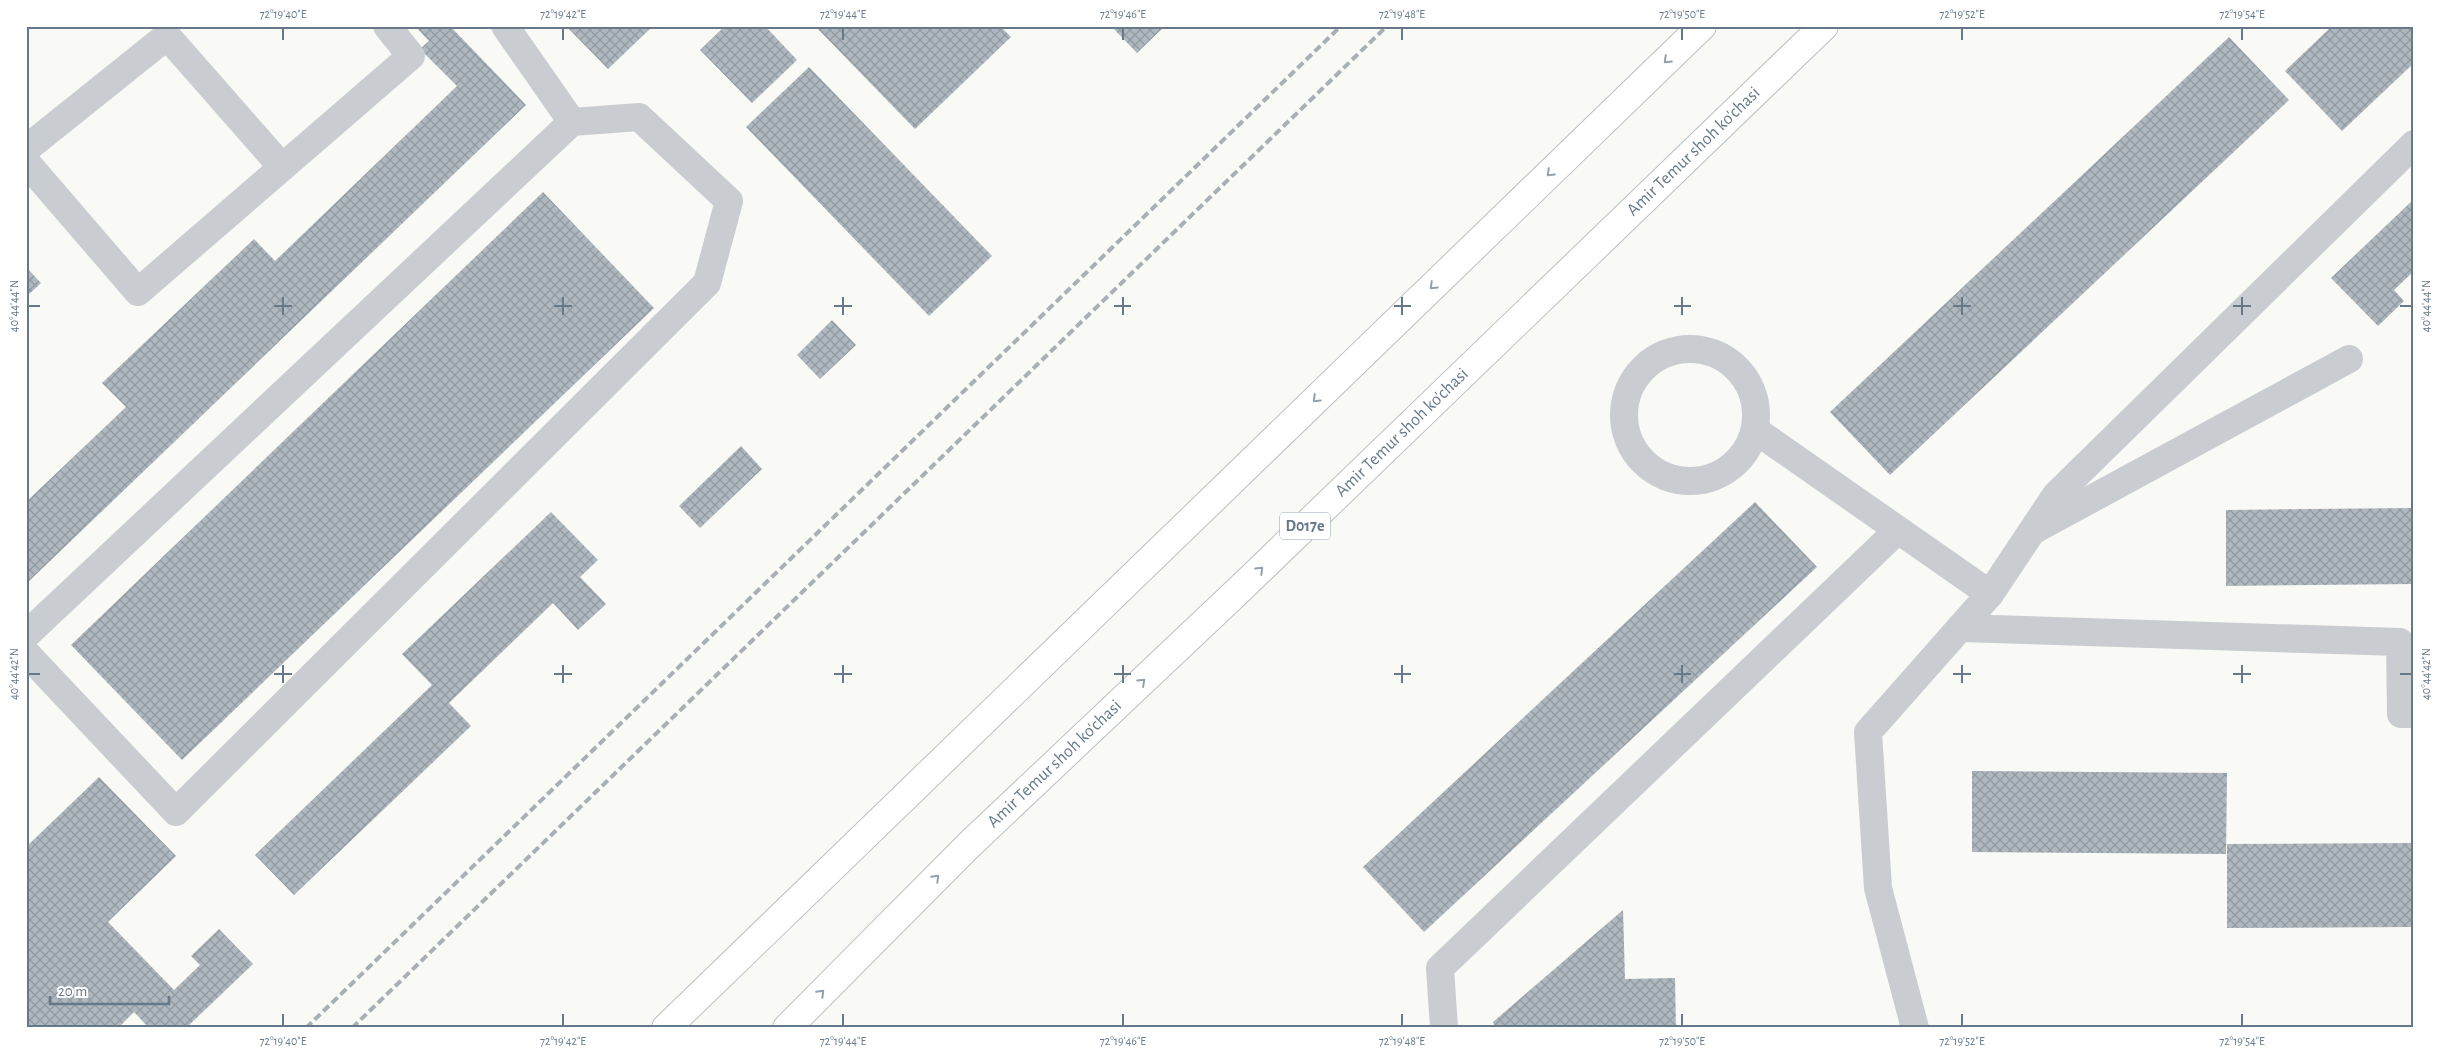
<svg xmlns="http://www.w3.org/2000/svg" width="2440" height="1054" viewBox="0 0 2440 1054" font-family="'Alegreya Sans',sans-serif">
	<style>
		.building { fill: url(#building-cross-hatch) }
		.lines { fill: none; stroke-linecap: round; stroke-linejoin: round }
		.major-casing { stroke: #bcc0c4; stroke-width: 30 }
		.minor { stroke: #c9cdd1; stroke-width: 28 }
		.major { stroke: #fff; stroke-width: 28 }
		.rail { stroke: #a8afb5; stroke-width: 4; stroke-dasharray: 8 4; stroke-linecap: butt }
		.oneway { stroke: #93a1ae }
		.ticks { fill: none; stroke: #65798b; stroke-width: 2 }
		.labels { text-anchor: middle; dominant-baseline: central; stroke-width: 5; stroke-linejoin: round; paint-order: stroke }
		.shield { fill: #fff; stroke: #93a1ae; stroke-width: 1 }
		.shield-label { font-size: 16px; font-weight: bold; fill: #65798b }
		.street-label { font-size: 18px; fill: #65798b; stroke: #fff }
		.neatline { fill: none; stroke: #65798b; stroke-width: 2 }
		.ticks-label { font-size: 12px; text-anchor: middle; fill: #65798b }
	</style>
	<defs>
		<pattern id="building-cross-hatch" width="8" height="8" patternUnits="userSpaceOnUse" patternTransform="scale(1.25)"><rect width="8" height="8" fill="#afb8bf"/><path d="M0 0l8 8M0 8l8-8" fill="none" stroke="#929aa1"/></pattern>
	</defs>
	<rect width="100%" height="100%" fill="#f9f9f6"/>
	<g class="building">
		<path d="M 415,26 L 450,26 L 526,105 L 26,584 L 26,502 L 126,407 L 102,383 L 254,239 L 275,261 L 457,86 L 420,49 L 429,41 Z"/>
		<path d="M 566,26 L 653,26 L 608,69 Z"/>
		<path d="M 725,26 L 765,26 L 797,60 L 752,103 L 700,50 Z"/>
		<path d="M 815,26 L 1000,26 L 1011,37 L 915,129 Z"/>
		<path d="M 1111,26 L 1165,26 L 1137,53 Z"/>
		<path d="M 2332,26 L 2414,26 L 2414,63 L 2342,131 L 2285,71 Z"/>
		<path d="M 2229,37 L 2289,100 L 1890,475 L 1830,412 Z"/>
		<path d="M 809,67 L 992,256 L 929,316 L 746,127 Z"/>
		<path d="M 543,192 L 654,308 L 182,760 L 71,645 Z"/>
		<path d="M 2414,199 L 2414,271 L 2394,290 L 2404,301 L 2378,326 L 2331,278 Z"/>
		<path d="M 26,267 L 41,283 L 26,297 Z"/>
		<path d="M 832,320 L 856,345 L 820,379 L 797,355 Z"/>
		<path d="M 741,446 L 762,469 L 700,528 L 679,506 Z"/>
		<path d="M 1755,502 L 1817,567 L 1424,932 L 1363,867 Z"/>
		<path d="M 2414,508 L 2414,584 L 2226,586 L 2226,510 Z"/>
		<path d="M 551,512 L 598,560 L 580,577 L 606,604 L 578,630 L 553,603 L 449,703 L 471,726 L 294,895 L 255,855 L 432,685 L 402,654 Z"/>
		<path d="M 1972,771 L 2227,773 L 2226,854 L 1972,852 Z"/>
		<path d="M 99,777 L 176,856 L 108,922 L 174,990 L 200,965 L 191,956 L 219,929 L 253,964 L 186,1028 L 149,1028 L 134,1012 L 118,1028 L 26,1028 L 26,847 Z"/>
		<path d="M 2414,843 L 2414,927 L 2227,928 L 2227,844 Z"/>
		<path d="M 1623,910 L 1625,979 L 1675,978 L 1676,1028 L 1496,1028 L 1493,1022 Z"/>
	</g>
	<g class="lines">
		<defs>
			<g id="major">
				<path d="M 666,1028 L 1702,26"/>
				<path id="s1" d="M 787,1028 L 969,845 L 1241,588 L 1824,26"/>
			</g>
		</defs>
		<use href="#major" class="major-casing"/>
		<g class="minor">
			<path d="M 505,26 L 572,122"/>
			<path d="M 26,149 L 167,36 L 282,167"/>
			<path d="M 26,162 L 138,292 L 411,56 L 387,26"/>
			<circle cx="1690" cy="415" r="66"/>
			<path d="M 1755,430 L 1990,594"/>
			<path d="M 2036,529 L 2349,359"/>
			<path d="M 1960,628 L 2400,642 L 2401,714 L 2414,714"/>
			<path d="M 26,635 L 572,122 L 639,117 L 729,201 L 707,283 L 176,812 L 26,653"/>
			<path d="M 1444,1028 L 1440,968 L 1898,530"/>
			<path d="M 1915,1028 L 1878,888 L 1868,732 L 1990,594 L 2056,495 L 2414,144"/>
		</g>
		<use href="#major" class="major"/>
		<g class="rail">
			<path d="M 306,1028 L 1341,26"/>
			<path d="M 352,1028 L 1387,26"/>
		</g>
	</g>
	<defs><path id="oneway-chevron" d="M-2-3.5L2.5 0L-2 3.5" fill="none" stroke-width="1.6" stroke-linecap="round" stroke-linejoin="round" transform="scale(1.25)"/></defs>
	<g class="oneway">
		<use href="#oneway-chevron" transform="translate(1667 60) rotate(136)"/>
		<use href="#oneway-chevron" transform="translate(1550 173) rotate(136)"/>
		<use href="#oneway-chevron" transform="translate(1433 286) rotate(136)"/>
		<use href="#oneway-chevron" transform="translate(1316 399) rotate(136)"/>
		<use href="#oneway-chevron" transform="translate(1260 570) rotate(-44)"/>
		<use href="#oneway-chevron" transform="translate(1142 682) rotate(-43)"/>
		<use href="#oneway-chevron" transform="translate(936 878) rotate(-45)"/>
		<use href="#oneway-chevron" transform="translate(821 993) rotate(-45)"/>
	</g>
	<path class="ticks" d="M 283,28 L 283,40M 563,28 L 563,40M 843,28 L 843,40M 1123,28 L 1123,40M 1402,28 L 1402,40M 1682,28 L 1682,40M 1962,28 L 1962,40M 2242,28 L 2242,40M 283,297 L 283,315M 563,297 L 563,315M 843,297 L 843,315M 1123,297 L 1123,315M 1402,297 L 1402,315M 1682,297 L 1682,315M 1962,297 L 1962,315M 2242,297 L 2242,315M 28,306 L 40,306M 274,306 L 292,306M 554,306 L 572,306M 834,306 L 852,306M 1114,306 L 1131,306M 1394,306 L 1411,306M 1674,306 L 1691,306M 1953,306 L 1971,306M 2233,306 L 2251,306M 2400,306 L 2412,306M 283,665 L 283,683M 563,665 L 563,683M 843,665 L 843,683M 1123,665 L 1123,683M 1402,665 L 1402,683M 1682,665 L 1682,683M 1962,665 L 1962,683M 2242,665 L 2242,683M 28,674 L 40,674M 274,674 L 292,674M 554,674 L 572,674M 834,674 L 852,674M 1114,674 L 1131,674M 1394,674 L 1411,674M 1674,674 L 1691,674M 1953,674 L 1971,674M 2233,674 L 2251,674M 2400,674 L 2412,674M 283,1014 L 283,1026M 563,1014 L 563,1026M 843,1014 L 843,1026M 1123,1014 L 1123,1026M 1402,1014 L 1402,1026M 1682,1014 L 1682,1026M 1962,1014 L 1962,1026M 2242,1014 L 2242,1026"/>
	<g class="labels">
		<rect class="shield" x="1280" y="512.5" width="50" height="27" rx="4"/>
		<g class="shield-label">
			<text x="1305" y="526">D017e</text>
		</g>
		<g class="street-label">
			<text stroke="none"><textPath href="#s1" startOffset="1261">Amir Temur shoh ko'chasi</textPath></text>
			<text stroke="none"><textPath href="#s1" startOffset="856">Amir Temur shoh ko'chasi</textPath></text>
			<text stroke="none"><textPath href="#s1" startOffset="376">Amir Temur shoh ko'chasi</textPath></text>
		</g>
	</g>
	<rect width="2440" height="1054" fill="none" stroke="#ffffff" stroke-width="55"/>
	<path d="M50 996v8h119v-8" fill="none" stroke="#65798b" stroke-width="2.5"/>
	<text x="58" y="996" font-size="15" fill="#65798b" stroke="#ffffff" stroke-width="4" paint-order="stroke">20 m</text>
	<rect x="28" y="28" width="2384" height="998" class="neatline"/>
	<g class="ticks-label">
		<text x="283" y="18">72°19'40"E</text>
		<text x="563" y="18">72°19'42"E</text>
		<text x="843" y="18">72°19'44"E</text>
		<text x="1123" y="18">72°19'46"E</text>
		<text x="1402" y="18">72°19'48"E</text>
		<text x="1682" y="18">72°19'50"E</text>
		<text x="1962" y="18">72°19'52"E</text>
		<text x="2242" y="18">72°19'54"E</text>
		<text transform="translate(14 306) rotate(-90)" y="4">40°44'44"N</text>
		<text transform="translate(2426 306) rotate(-90)" y="4">40°44'44"N</text>
		<text transform="translate(14 674) rotate(-90)" y="4">40°44'42"N</text>
		<text transform="translate(2426 674) rotate(-90)" y="4">40°44'42"N</text>
		<text x="283" y="1045">72°19'40"E</text>
		<text x="563" y="1045">72°19'42"E</text>
		<text x="843" y="1045">72°19'44"E</text>
		<text x="1123" y="1045">72°19'46"E</text>
		<text x="1402" y="1045">72°19'48"E</text>
		<text x="1682" y="1045">72°19'50"E</text>
		<text x="1962" y="1045">72°19'52"E</text>
		<text x="2242" y="1045">72°19'54"E</text>
	</g>
</svg>
